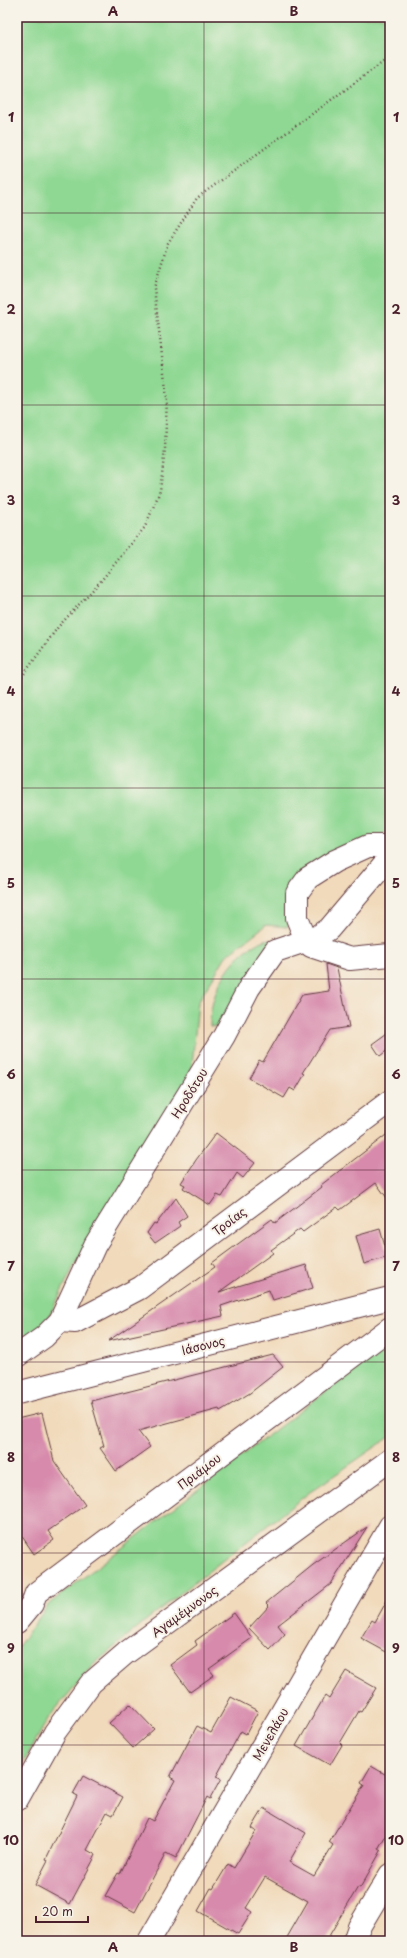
<svg xmlns="http://www.w3.org/2000/svg" width="407" height="1958" viewBox="0 0 407 1958" font-family="'Playpen Sans',sans-serif">
	<style>
		.green { fill: #8fd893; stroke: #6c7c5f }
		.building { fill: #d78aac }
		.lines { fill: none; stroke-linecap: round; stroke-linejoin: round }
		.minor-casing { stroke: #633b41; stroke-width: 24 }
		.path { stroke: #633b41; stroke-width: 2.5; stroke-dasharray: 1 3; stroke-linecap: butt }
		.minor { stroke: #fff; stroke-width: 22 }
		.grid { fill: none; stroke: #4a1f2b; stroke-width: 1; stroke-opacity: 0.55 }
		.labels { text-anchor: middle; dominant-baseline: central; stroke-width: 4; stroke-linejoin: round; paint-order: stroke }
		.street-label { font-size: 12px; fill: #4a1f2b; stroke: #f7f3e8 }
		.neatline { fill: none; stroke: #4a1f2b; stroke-width: 1.5 }
		.grid-label { font-size: 13px; text-anchor: middle; font-weight: bold; fill: #4a1f2b }
	</style>
	<rect width="100%" height="100%" fill="#f7f3e8"/>
	<filter id="ink" filterUnits="userSpaceOnUse"><feTurbulence type="fractalNoise" baseFrequency=".025" numOctaves="2"/><feDisplacementMap in="SourceGraphic" scale="8" xChannelSelector="R" yChannelSelector="G"/><feConvolveMatrix kernelMatrix="1 2 1 2 8 2 1 2 1" color-interpolation-filters="sRGB"/></filter>
	<filter id="wash" filterUnits="userSpaceOnUse"><feTurbulence type="fractalNoise" baseFrequency=".012" numOctaves="4" result="noise"/><feDisplacementMap in="SourceGraphic" scale="16" xChannelSelector="R" yChannelSelector="G"/><feGaussianBlur stdDeviation="0.9" result="paint"/><feColorMatrix in="noise" values="0 0 0 0 0 0 0 0 0 0 0 0 0 0 0 0 0 1.4 0 .05"/><feComposite in="paint" operator="in"/></filter>
	<g filter="url(#wash)">
		<rect width="100%" height="100%" fill="#f1dabb"/>
		<g class="green">
			<path d="M 17,17 L 390,17 L 390,830 L 370,841 L 315,861 L 300,875 L 291,923 L 287,927 L 266,925 L 226,956 L 198,1002 L 191,1076 L 73,1268 L 46,1323 L 17,1344 Z"/>
			<path d="M 269,939 L 272,942 L 223,1028 L 210,1026 C 209,990 234,948 269,939 Z"/>
			<path d="M 390,1342 L 390,1437 L 310,1492 L 144,1622 L 93,1665 L 49,1717 L 17,1774 L 17,1648 L 49,1604 Z"/>
		</g>
		<g id="blocks">
			<g class="building">
				<path d="M 326,964 L 337,968 L 349,1027 L 330,1030 L 303,1073 L 305,1074 L 295,1091 L 290,1088 L 284,1098 L 249,1078 L 259,1060 L 263,1062 L 302,995 L 329,991 Z"/>
				<path d="M 390,1031 L 390,1048 L 380,1056 L 372,1044 Z"/>
				<path d="M 390,1132 L 390,1202 L 376,1183 L 340,1210 L 337,1207 L 303,1232 L 300,1229 L 271,1250 L 273,1253 L 219,1292 L 306,1265 L 313,1288 L 273,1300 L 269,1290 L 221,1306 L 223,1316 L 108,1341 L 215,1267 L 212,1263 L 272,1219 L 275,1223 L 322,1187 L 321,1185 Z"/>
				<path d="M 216,1133 L 255,1163 L 243,1178 L 237,1173 L 222,1197 L 217,1195 L 210,1205 L 183,1188 L 185,1185 L 181,1183 L 196,1160 Z"/>
				<path d="M 176,1198 L 187,1216 L 178,1222 L 180,1226 L 155,1243 L 147,1233 L 154,1223 L 156,1224 Z"/>
				<path d="M 380,1229 L 388,1257 L 364,1264 L 356,1236 Z"/>
				<path d="M 273,1355 L 283,1367 L 250,1393 L 220,1411 L 219,1409 L 138,1431 L 150,1447 L 116,1471 L 100,1448 L 104,1446 L 91,1401 Z"/>
				<path d="M 42,1413 L 54,1461 L 85,1505 L 48,1531 L 54,1540 L 34,1554 L 17,1529 L 17,1419 Z"/>
				<path d="M 367,1527 L 331,1584 L 278,1625 L 285,1634 L 270,1650 L 249,1628 L 269,1606 L 266,1603 L 313,1565 Z"/>
				<path d="M 390,1595 L 390,1654 L 361,1638 L 372,1620 L 375,1622 Z"/>
				<path d="M 234,1613 L 252,1638 L 209,1669 L 214,1675 L 190,1692 L 170,1665 L 197,1645 L 195,1641 Z"/>
				<path d="M 346,1671 L 376,1688 L 361,1712 L 359,1711 L 340,1743 L 342,1745 L 330,1765 L 296,1746 L 325,1696 L 329,1699 Z"/>
				<path d="M 231,1697 L 258,1711 L 246,1734 L 241,1731 L 216,1777 L 221,1779 L 210,1799 L 207,1797 L 176,1858 L 166,1853 L 135,1912 L 105,1896 L 118,1873 L 120,1874 L 147,1818 L 153,1821 L 175,1780 L 170,1777 L 197,1726 L 211,1733 Z"/>
				<path d="M 130,1704 L 154,1729 L 133,1748 L 109,1723 Z"/>
				<path d="M 371,1766 L 390,1777 L 390,1828 L 378,1849 L 381,1851 L 360,1888 L 358,1887 L 326,1941 L 285,1941 L 308,1901 L 265,1877 L 246,1908 L 252,1912 L 238,1934 L 198,1911 L 211,1888 L 213,1889 L 228,1864 L 234,1868 L 256,1831 L 252,1828 L 264,1808 L 306,1833 L 289,1862 L 314,1876 L 333,1845 L 329,1842 L 364,1785 L 361,1783 Z"/>
				<path d="M 83,1776 L 123,1797 L 113,1815 L 107,1812 L 87,1850 L 96,1855 L 70,1904 L 35,1885 L 48,1860 L 46,1859 L 77,1796 L 73,1794 Z"/>
			</g>
		</g>
	</g>
	<g filter="url(#ink)">
		<use href="#blocks" fill-opacity="0" stroke="#633b41" stroke-width="1"/>
		<g class="lines">
			<defs>
				<g id="minor">
					<path d="M 390,846 L 368,846 L 335,861 L 308,878 L 297,893 L 297,918 L 306,940 L 311,946 L 350,959 L 390,955"/>
					<path d="M 60,1321 L 75,1322 L 140,1288 L 390,1101"/>
					<path d="M 17,1356 L 44,1337 L 60,1321 L 95,1245 L 224,1036 L 249,988 L 275,951 L 317,937 L 329,929 L 390,857"/>
					<path d="M 17,1393 L 390,1298"/>
					<path d="M 17,1622 L 32,1604 L 36,1593 L 390,1328"/>
					<path d="M 17,1800 L 55,1732 L 91,1683 L 126,1653 L 390,1460"/>
					<path d="M 149,1941 L 390,1526"/>
					<path d="M 354,1941 L 359,1927 L 390,1875"/>
				</g>
			</defs>
			<use href="#minor" class="minor-casing"/>
			<path class="path" d="M 17,688 L 21,678 L 58,627 L 100,582 L 145,527 L 160,491 L 165,449 L 167,398 L 154,288 L 168,243 L 197,198 L 390,57"/>
			<use href="#minor" class="minor"/>
		</g>
	</g>
	<path class="grid" d="M 204,17 L 204,1941M 17,213 L 390,213M 17,405 L 390,405M 17,596 L 390,596M 17,788 L 390,788M 17,979 L 390,979M 17,1170 L 390,1170M 17,1362 L 390,1362M 17,1553 L 390,1553M 17,1745 L 390,1745"/>
	<g class="labels">
		<g class="street-label">
			<text transform="translate(189 1093) rotate(-58)">Ηροδότου</text>
			<text transform="translate(229 1221) rotate(-37)">Τροίας</text>
			<text transform="translate(203 1345) rotate(-14)">Ιάσονος</text>
			<text transform="translate(199 1471) rotate(-37)">Πριάμου</text>
			<text transform="translate(184 1611) rotate(-36)">Αγαμέμνονος</text>
			<text transform="translate(270 1734) rotate(-60)">Μενελάου</text>
		</g>
	</g>
	<rect width="407" height="1958" fill="none" stroke="#f7f3e8" stroke-width="44"/>
	<path d="M36 1916v6h52v-6" fill="none" stroke="#4a1f2b" stroke-width="2"/>
	<text x="42" y="1916" font-size="12" fill="#4a1f2b" stroke="#f7f3e8" stroke-width="3" paint-order="stroke">20 m</text>
	<rect x="22" y="22" width="363" height="1914" class="neatline"/>
	<g class="grid-label">
		<text x="113" y="16">A</text>
		<text x="294" y="16">B</text>
		<text x="11" y="122">1</text>
		<text x="396" y="122">1</text>
		<text x="11" y="314">2</text>
		<text x="396" y="314">2</text>
		<text x="11" y="505">3</text>
		<text x="396" y="505">3</text>
		<text x="11" y="696">4</text>
		<text x="396" y="696">4</text>
		<text x="11" y="888">5</text>
		<text x="396" y="888">5</text>
		<text x="11" y="1079">6</text>
		<text x="396" y="1079">6</text>
		<text x="11" y="1271">7</text>
		<text x="396" y="1271">7</text>
		<text x="11" y="1462">8</text>
		<text x="396" y="1462">8</text>
		<text x="11" y="1653">9</text>
		<text x="396" y="1653">9</text>
		<text x="11" y="1845">10</text>
		<text x="396" y="1845">10</text>
		<text x="113" y="1952">A</text>
		<text x="294" y="1952">B</text>
	</g>
</svg>
